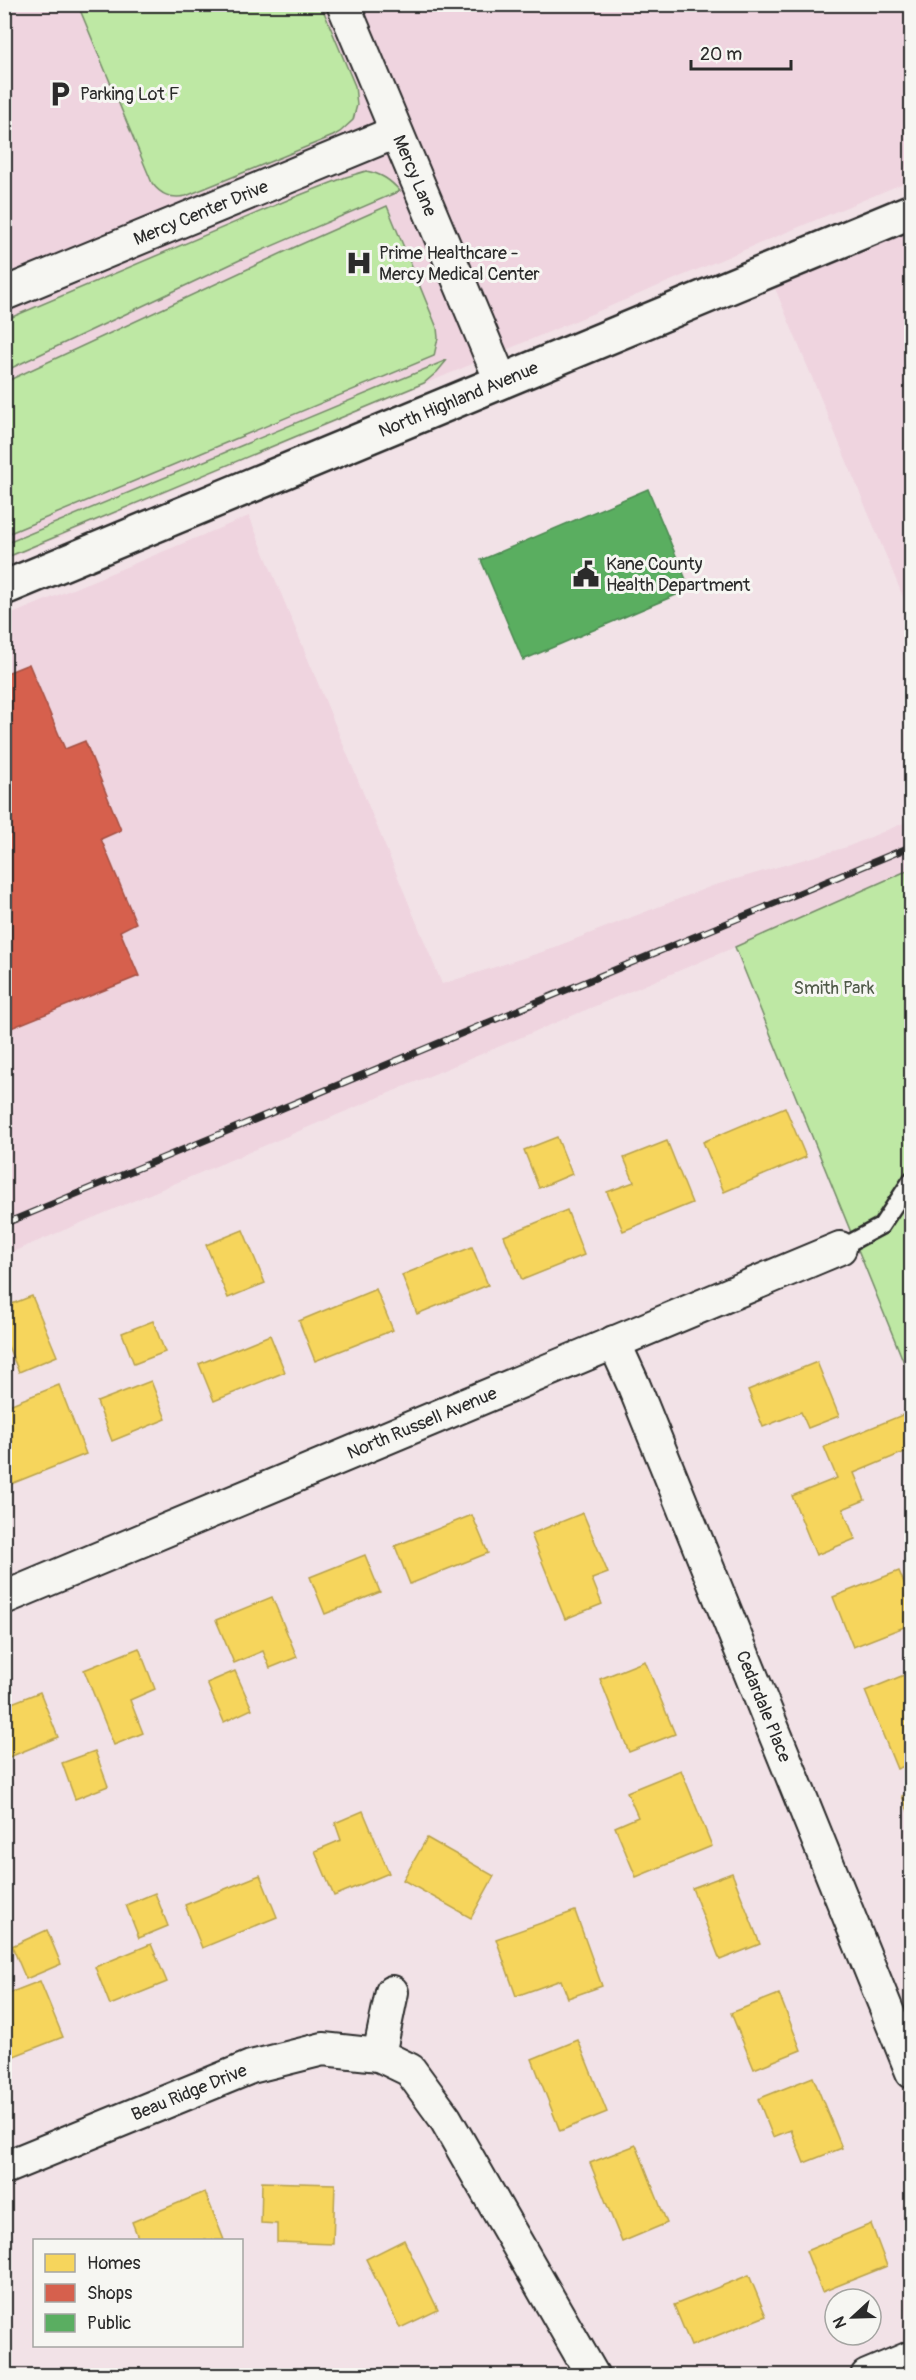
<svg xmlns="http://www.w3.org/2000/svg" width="916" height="2380" viewBox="0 0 916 2380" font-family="Pangolin,sans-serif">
<rect width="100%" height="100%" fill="#f2e2e7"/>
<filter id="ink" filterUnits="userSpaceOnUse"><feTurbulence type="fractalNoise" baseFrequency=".0167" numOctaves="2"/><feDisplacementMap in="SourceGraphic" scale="12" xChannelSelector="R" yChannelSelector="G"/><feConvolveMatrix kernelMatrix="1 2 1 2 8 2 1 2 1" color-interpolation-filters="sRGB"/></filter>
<g filter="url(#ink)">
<g fill="#efd4df">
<path d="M5 5H911V180L5 560Z"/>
<path d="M911 224V616L772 281Z"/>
<path d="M249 516 442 984 542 952 712 886 847 847 911 820V869L735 947 5 1255V617Z"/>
</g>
<g fill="#bee8a4" stroke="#748a68" stroke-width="1.5">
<path d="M78 5H321L355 86 357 105 353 120 340 132 333 136 186 196C171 199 161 195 152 183Z"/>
<path d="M366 171C382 174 390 180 400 191L244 258 5 371V320L290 199 346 177Z"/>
<path d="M387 206 437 328 438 338 434 356 5 535V382L295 247Z"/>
<path d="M447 360 437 372 424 383 5 558V544Z"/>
<path d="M911 869V1380L735 947Z"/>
</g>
<g fill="#f6d55c" stroke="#b9a24d" stroke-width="1.5">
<path d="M785 1107 806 1157 724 1192 703 1142Z"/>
<path d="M557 1137 572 1174 539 1188 524 1150Z"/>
<path d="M667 1141 692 1203 623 1231 607 1192 634 1182 624 1158Z"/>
<path d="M567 1210 584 1255 522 1280 504 1236Z"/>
<path d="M243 1230 265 1283 228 1298 206 1245Z"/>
<path d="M472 1247 488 1285 417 1314 402 1275Z"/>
<path d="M376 1289 393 1330 315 1361 299 1321Z"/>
<path d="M32 1296 57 1356 19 1372 4 1337V1307Z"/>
<path d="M153 1321 165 1352 134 1364 122 1333Z"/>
<path d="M270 1335 285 1372 214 1401 199 1364Z"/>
<path d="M817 1362 839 1416 808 1428 801 1412 763 1427 748 1390Z"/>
<path d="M151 1381 166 1419 112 1441 97 1402Z"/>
<path d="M59 1385 86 1454 11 1484 4 1468V1434L9 1432 4 1420V1407Z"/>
<path d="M912 1411V1449L854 1473 865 1500 843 1509 855 1539 816 1555 792 1496 837 1478 824 1447Z"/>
<path d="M583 1513 608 1573 592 1579 602 1604 565 1619 531 1534Z"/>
<path d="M472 1515 488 1553 410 1584 395 1546Z"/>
<path d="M365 1555 380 1592 325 1614 310 1577Z"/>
<path d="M899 1571 912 1601V1624L853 1647 833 1597Z"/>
<path d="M272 1597 297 1657 270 1668 263 1651 234 1663 216 1620Z"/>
<path d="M139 1648 155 1689 130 1700 143 1733 114 1745 84 1670Z"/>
<path d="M645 1661 675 1734 629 1752 600 1679Z"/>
<path d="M235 1671 252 1709 224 1722 207 1683Z"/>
<path d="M909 1673 912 1678V1763L897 1769 865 1691Z"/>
<path d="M40 1692 58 1737 7 1758 4 1753V1706Z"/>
<path d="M95 1751 108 1786 75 1799 62 1763Z"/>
<path d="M681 1770 712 1846 636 1877 615 1827 638 1817 627 1792Z"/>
<path d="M912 1793V1821L902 1796Z"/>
<path d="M363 1811 389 1873 334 1896 315 1851 341 1840 335 1823Z"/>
<path d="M427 1838 494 1876 471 1918 403 1880Z"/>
<path d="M732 1873 760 1944 720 1960 692 1888Z"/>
<path d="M260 1875 277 1917 202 1948 185 1905Z"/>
<path d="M155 1893 168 1926 139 1938 126 1905Z"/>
<path d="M575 1911 602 1986 568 1998 561 1980 516 1996 496 1939Z"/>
<path d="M47 1930 61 1964 26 1979 12 1946Z"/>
<path d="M151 1944 167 1982 110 2005 95 1967Z"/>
<path d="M40 1981 63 2037 4 2060V1995Z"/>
<path d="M779 1994 801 2050 754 2069 731 2013Z"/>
<path d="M578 2040 607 2112 560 2131 532 2059Z"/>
<path d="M813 2077 842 2148 804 2163 791 2130 773 2137 758 2099Z"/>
<path d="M636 2145 667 2223 622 2242 590 2163Z"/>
<path d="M262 2182 335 2184 333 2244 277 2242V2224L261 2223Z"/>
<path d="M205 2192 224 2240H139L132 2222Z"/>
<path d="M871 2224 887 2266 822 2292 806 2251Z"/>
<path d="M404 2240 438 2310 400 2328 366 2259Z"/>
<path d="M749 2275 766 2316 691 2346 674 2305Z"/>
</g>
<path fill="#d6604d" stroke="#a35043" stroke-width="1.5" d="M29 664 65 749 85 741 121 830 101 839 136 923 120 931 139 976 4 1031V674Z"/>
<path fill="#5aae61" stroke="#4c8751" stroke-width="1.5" d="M648 489 690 589 523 660 481 560Z"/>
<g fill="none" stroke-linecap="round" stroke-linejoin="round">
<g stroke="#2b2b2b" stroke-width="20">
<path id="service" d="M840 1248 881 1226 912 1179"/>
</g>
<g stroke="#2b2b2b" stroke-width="36">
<g id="minor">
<path id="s1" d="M343 4 501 381"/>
<path id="s2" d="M4 294 396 132"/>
<path id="s3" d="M614 1342 634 1386 912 2072"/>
<path id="s4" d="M4 1598 840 1248"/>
<path d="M392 1992 379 2055 410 2070 445 2118 593 2376"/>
<path id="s5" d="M4 2168 251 2067 323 2049 379 2055"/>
<path d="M867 2376 912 2357"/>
</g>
</g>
<g stroke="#2b2b2b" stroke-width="38">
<g id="tertiary">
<path id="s6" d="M4 588 912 211"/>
</g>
</g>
<use href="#service" stroke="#f6f6f2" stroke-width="15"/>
<use href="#minor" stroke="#f6f6f2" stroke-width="32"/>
<use href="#tertiary" stroke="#f6f6f2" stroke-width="33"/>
<g stroke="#2b2b2b" stroke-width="7">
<path id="rail" d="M4 1224 912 846"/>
</g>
<use href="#rail" stroke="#f6f6f2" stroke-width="4.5" stroke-dasharray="14" stroke-linecap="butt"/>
</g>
</g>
<defs>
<g id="parking-bare" transform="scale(2.07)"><path d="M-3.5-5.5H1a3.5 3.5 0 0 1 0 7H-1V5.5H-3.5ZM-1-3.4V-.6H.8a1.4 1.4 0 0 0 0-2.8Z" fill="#2b2b2b" stroke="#f6f6f2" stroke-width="2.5" paint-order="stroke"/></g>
<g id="hospital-bare" transform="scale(2.07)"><path d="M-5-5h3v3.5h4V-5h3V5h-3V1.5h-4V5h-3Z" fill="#2b2b2b" stroke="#f6f6f2" stroke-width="2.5" paint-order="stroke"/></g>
<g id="civic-bare" transform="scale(2.07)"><path d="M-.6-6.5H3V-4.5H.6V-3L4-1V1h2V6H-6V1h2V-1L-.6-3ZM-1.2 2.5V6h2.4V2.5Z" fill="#2b2b2b" stroke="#f6f6f2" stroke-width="2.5" paint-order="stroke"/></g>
</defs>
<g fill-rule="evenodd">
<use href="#parking-bare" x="60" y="94"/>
<use href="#hospital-bare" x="359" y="263"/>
<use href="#civic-bare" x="586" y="574"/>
</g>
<g text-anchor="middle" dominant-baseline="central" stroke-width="6" stroke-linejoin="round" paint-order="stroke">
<g font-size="18" fill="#2b2b2b" stroke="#f6f6f2" text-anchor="start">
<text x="80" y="94">Parking Lot F</text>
<text x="379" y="253">Prime Healthcare -<tspan x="379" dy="21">Mercy Medical Center</tspan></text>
<text x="606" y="564">Kane County<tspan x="606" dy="21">Health Department</tspan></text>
</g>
<g font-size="18" fill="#2b2b2b" stroke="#f6f6f2">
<text stroke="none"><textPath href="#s1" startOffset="186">Mercy Lane</textPath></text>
<text stroke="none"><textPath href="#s2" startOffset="213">Mercy Center Drive</textPath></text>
<text stroke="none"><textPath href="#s6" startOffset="492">North Highland Avenue</textPath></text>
<text stroke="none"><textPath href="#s4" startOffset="453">North Russell Avenue</textPath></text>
<text stroke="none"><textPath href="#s3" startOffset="394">Cedardale Place</textPath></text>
<text stroke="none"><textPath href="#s5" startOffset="200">Beau Ridge Drive</textPath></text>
</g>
<g font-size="18" fill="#505a49" stroke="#f6f6f2">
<text x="834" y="988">Smith Park</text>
</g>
</g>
<rect width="916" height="2380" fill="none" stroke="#f6f6f2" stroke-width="24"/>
<rect x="12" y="12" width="892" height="2356" fill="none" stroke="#2b2b2b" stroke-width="2" filter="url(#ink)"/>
<rect x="33" y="2239" width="210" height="108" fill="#f6f6f2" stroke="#a5a5a2" stroke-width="1.5"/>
<rect x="45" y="2254" width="30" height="18" fill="#f6d55c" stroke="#a5a5a2" stroke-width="1.5"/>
<text x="87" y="2269" font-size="18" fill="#2b2b2b">Homes</text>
<rect x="45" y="2284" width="30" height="18" fill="#d6604d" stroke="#a5a5a2" stroke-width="1.5"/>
<text x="87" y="2299" font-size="18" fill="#2b2b2b">Shops</text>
<rect x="45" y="2314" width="30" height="18" fill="#5aae61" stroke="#a5a5a2" stroke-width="1.5"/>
<text x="87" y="2329" font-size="18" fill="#2b2b2b">Public</text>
<g transform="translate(853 2317) rotate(248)"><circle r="28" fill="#f6f6f2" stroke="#a5a5a2" stroke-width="1.5"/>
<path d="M0-4.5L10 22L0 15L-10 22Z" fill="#2b2b2b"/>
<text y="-9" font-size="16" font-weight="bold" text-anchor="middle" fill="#2b2b2b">N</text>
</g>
<path d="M691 60v9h100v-9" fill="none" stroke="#2b2b2b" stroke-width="3"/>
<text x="700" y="60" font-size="18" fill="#2b2b2b" stroke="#f6f6f2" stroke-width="4.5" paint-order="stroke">20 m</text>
</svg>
